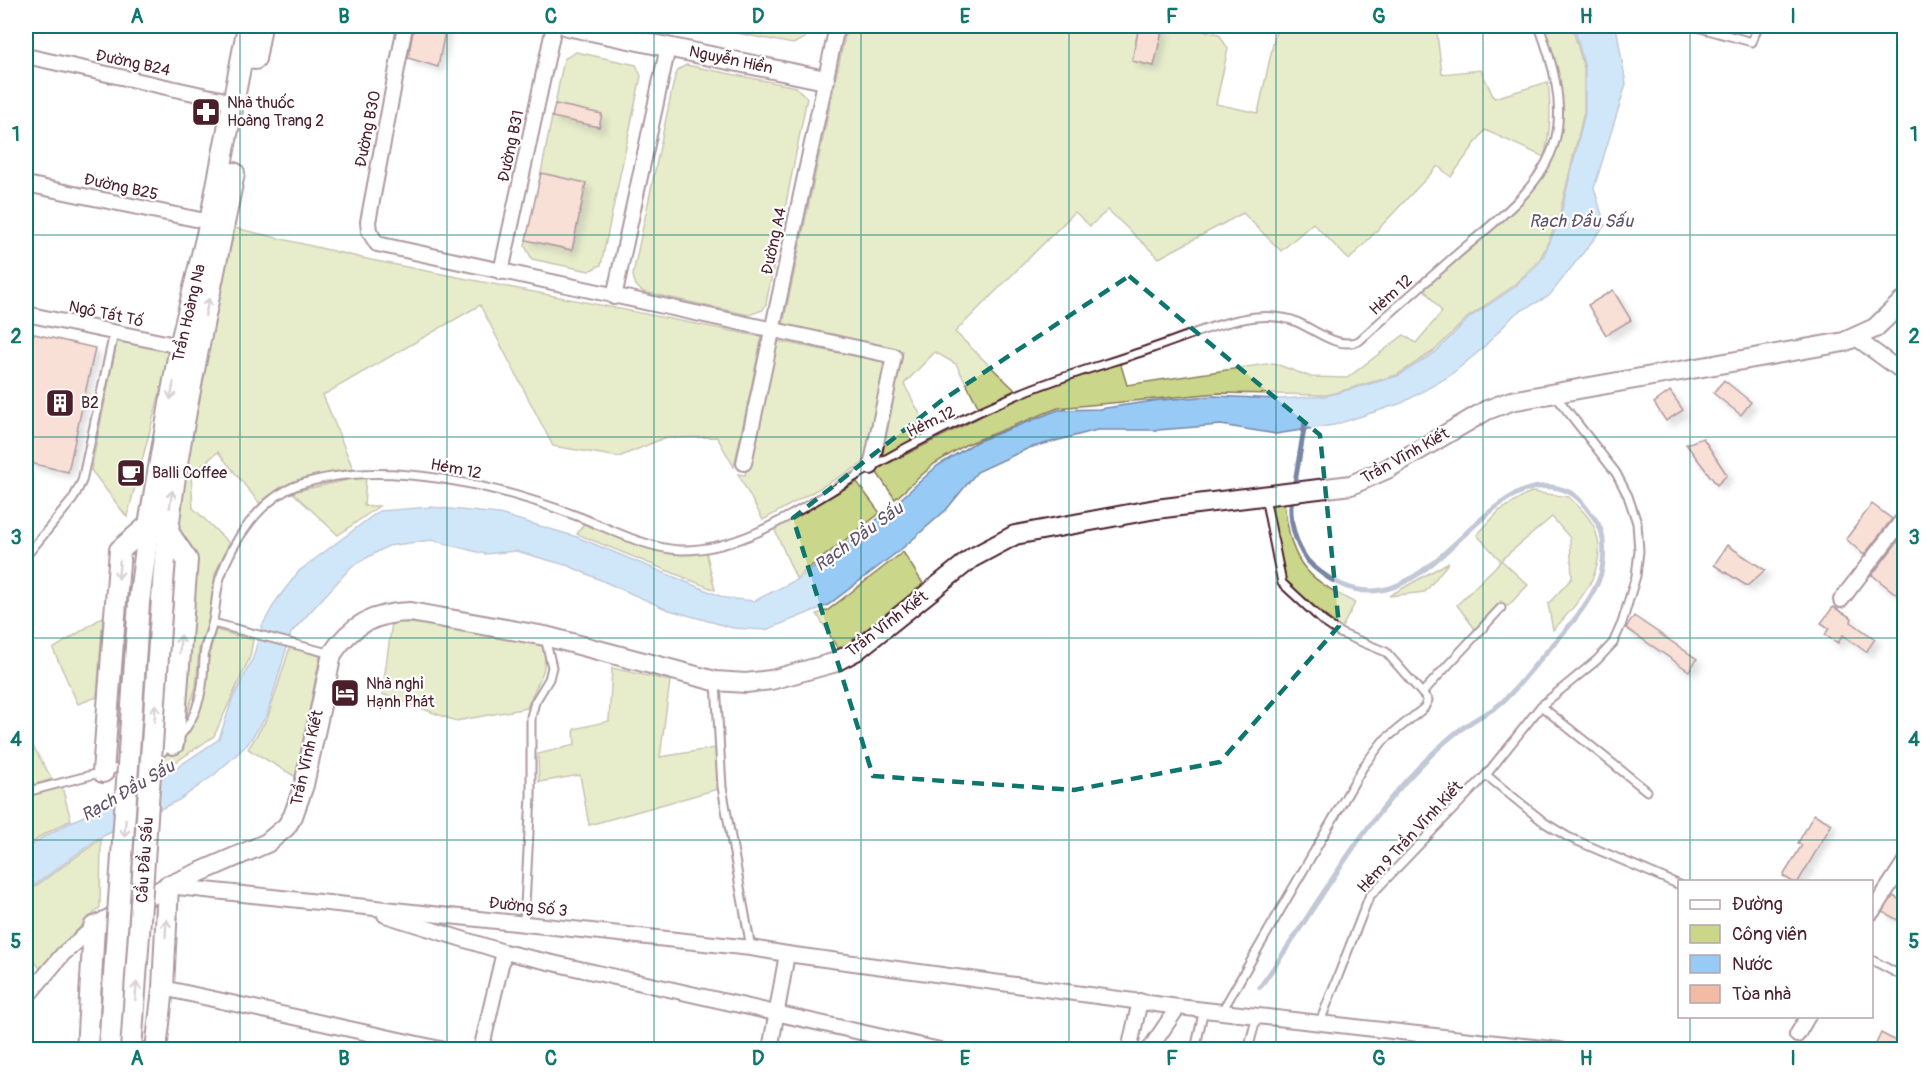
<svg xmlns="http://www.w3.org/2000/svg" width="1930" height="1075" viewBox="0 0 1930 1075" font-family="Pangolin,sans-serif">
<defs>
<filter id="shadow"><feDropShadow dx="5.5" dy="5.5" stdDeviation="3" flood-color="#0004"/></filter>
</defs>
<rect width="100%" height="100%" fill="#fff"/>
<filter id="ink" filterUnits="userSpaceOnUse"><feTurbulence type="fractalNoise" baseFrequency=".0167" numOctaves="2"/><feDisplacementMap in="SourceGraphic" scale="12" xChannelSelector="R" yChannelSelector="G"/><feConvolveMatrix kernelMatrix="1 2 1 2 8 2 1 2 1" color-interpolation-filters="sRGB"/></filter>
<g filter="url(#ink)">
<g fill="#cad68a" stroke="#8a7a5a" stroke-width="1.5">
<path d="M701 26H808L805 38 793 44Z"/>
<path d="M847 26H1139L1132 61 1154 66 1163 26H1180L1219 34 1228 49 1216 104 1258 113 1277 26H1436L1442 74 1481 70 1494 98 1548 82C1551 109 1551 131 1544 157L1485 130 1451 177 1438 166 1349 260 1313 223 1281 251 1243 213 1159 258 1108 210 1090 226 1075 212 955 332 1015 390 979 408 956 364 935 352 904 384 930 433 882 457 903 351 783 324Z"/>
<path d="M1544 26H1572L1584 68V112L1558 221 1540 259 1515 285 1467 318 1434 351 1397 375 1327 395 1218 393 1058 408 965 445 934 464 895 499 875 470 1017 398 1120 362 1127 385 1273 363 1311 377 1347 378 1404 335 1416 343 1442 312 1424 289C1519 205 1597 168 1544 26Z"/>
<path d="M576 52 636 65 641 76 601 265 589 271 532 259 525 246 526 240 572 250 586 183 541 173 552 117 602 114 555 104 564 59Z"/>
<path d="M686 65 796 87 807 98 766 304 763 310 749 315 644 292C636 288 634 283 633 274L675 76 679 69Z"/>
<path d="M235 228 371 260 762 337 734 467 717 437 664 438 619 457 553 446 480 305 323 395 353 469C318 476 286 478 260 504L218 452 191 474 193 508 229 543 215 574 209 619 199 649 196 687 184 722 164 741 166 646 189 414Z"/>
<path d="M117 341 171 351 127 517 91 470Z"/>
<path d="M777 341 886 362 864 463 763 520 738 474 745 475Z"/>
<path d="M366 476 364 506H379L338 535 292 492Z"/>
<path d="M857 482 880 513 796 578 774 528Z"/>
<path d="M1531 492 1569 497C1577 505 1588 515 1593 525 1613 566 1579 603 1553 630L1548 604 1572 578 1570 538 1552 517 1501 560 1528 585 1508 606 1501 601 1475 629 1457 605 1501 561 1477 535 1499 511Z"/>
<path d="M1269 501H1284C1291 561 1301 575 1355 603L1341 629 1285 581Z"/>
<path d="M585 522C627 538 659 557 706 551L715 590 577 534Z"/>
<path d="M903 552 924 585 839 651 817 614 828 610Z"/>
<path d="M1449 562 1425 592 1389 596Z"/>
<path d="M103 617 97 697 78 704 53 649Z"/>
<path d="M392 622C443 623 492 639 543 642 550 674 536 681 527 708L456 721 382 694Z"/>
<path d="M216 630 253 640 250 657 214 736 132 792 133 768C143 765 155 762 164 756 209 727 200 675 216 630Z"/>
<path d="M290 647 320 656 296 777 248 749 268 717Z"/>
<path d="M612 668 670 681 660 757 715 748 718 789 589 825 580 775 539 782 538 754 575 745 574 729 609 721Z"/>
<path d="M33 746 52 779 26 787V751Z"/>
<path d="M62 787 71 820 41 836 26 848V797Z"/>
<path d="M101 839 100 907 40 968 26 954V893Z"/>
</g>
<path fill="#97caf4" stroke="#7886a4" stroke-width="1.5" d="M1574 26H1616L1626 84 1594 188 1605 225 1549 296 1515 314 1482 349 1448 377 1402 403 1334 425 1276 434 1221 425 1158 430H1097L1029 448 977 472 946 510 904 547 828 605 766 630 733 628 666 609 569 566 516 551 485 554 431 540 388 546 352 566 291 633 267 715 247 745 214 775 179 800 99 838 26 891V850L42 838 73 821 148 787 219 739 232 700 253 658 262 626 276 601 299 571 379 511 431 507 499 514 577 537 725 598 754 601 798 579 883 515 937 466 976 442 1058 410 1099 409 1160 400 1214 396 1281 399 1326 396 1398 376 1436 352 1469 318 1515 287 1541 261 1559 222 1585 113V68Z"/>
<g fill="none" stroke-linecap="round" stroke-linejoin="round">
<g stroke="#7886a4" stroke-width="5">
<path d="M1294 488 1305 423"/>
<path d="M1260 987C1314 913 1355 832 1420 766 1435 751 1452 734 1470 723 1478 717 1488 713 1496 707 1512 695 1524 678 1537 663 1559 637 1584 613 1598 582 1605 566 1607 533 1595 519 1588 511 1580 497 1571 493 1481 447 1424 661 1314 567 1296 552 1288 519 1292 497"/>
</g>
</g>
<g fill="#f1bba4" stroke="#4a1f2b" stroke-width="1.5" filter="url(#shadow)">
<path d="M414 26H446L438 67 408 58Z"/>
<path d="M1139 26H1163L1154 66 1132 61Z"/>
<path d="M555 104 602 114 599 127 552 117Z"/>
<path d="M541 173 586 183 572 250 526 240Z"/>
<path d="M1613 290 1631 320 1606 335 1588 305Z"/>
<path d="M26 332 95 348 68 472 26 462Z"/>
<path d="M1724 380 1751 402 1741 415 1713 393Z"/>
<path d="M1670 391 1683 410 1666 421 1654 403Z"/>
<path d="M1703 438 1727 475 1717 485 1686 444Z"/>
<path d="M1872 504 1892 519 1864 555 1846 539Z"/>
<path d="M1905 532V601L1872 575Z"/>
<path d="M1727 545 1765 570 1747 586 1714 565Z"/>
<path d="M1833 607 1852 618 1851 622 1875 639 1866 652 1843 635 1838 643 1825 635 1829 628 1821 623Z"/>
<path d="M1634 616 1697 659 1689 671 1626 628Z"/>
<path d="M1814 814 1832 824 1798 882H1793L1783 876 1802 845 1798 843Z"/>
<path d="M1893 896 1905 902V924L1883 912Z"/>
<path d="M1881 1033 1905 1046V1050H1873Z"/>
</g>
<g fill="none" stroke-linecap="round" stroke-linejoin="round">
<g stroke="#4a1f2b" stroke-width="11">
<g id="service">
<path d="M1693 26 1752 42 1758 26"/>
<path d="M26 556 73 499 82 481 114 333"/>
<path d="M213 623 332 654"/>
<path d="M716 683 722 787 751 948"/>
<path d="M1422 693 1501 608"/>
<path d="M1541 706 1647 791"/>
<path d="M1486 775 1545 823 1568 837 1680 885"/>
<path d="M26 792 149 760C179 745 197 719 202 686 204 674 203 661 205 649 207 640 211 631 213 621 216 607 216 591 220 578 232 541 261 498 298 485 382 457 496 485 577 516 609 528 647 549 681 550 749 551 811 501 868 469 915 442 969 415 1019 394 1061 376 1107 364 1150 349 1184 338 1220 321 1256 317 1267 316 1281 317 1292 320 1314 328 1336 350 1359 341 1391 312 1423 284 1455 256 1491 224 1541 191 1555 141 1565 103 1552 61 1539 26"/>
<path d="M524 923 531 796V717L535 702 549 679 552 667 545 638"/>
<path d="M1872 960 1904 977"/>
<path d="M1222 1011 1363 767 1383 741 1424 708 1428 700 1386 652 1340 633 1324 622 1282 583 1265 497"/>
<path d="M1320 1022 1369 897 1486 775 1541 706 1597 660 1613 643 1622 623 1636 576 1639 551 1637 523 1628 496 1616 473 1555 395"/>
<path d="M1195 1050 1204 1009"/>
<path d="M1248 1050 1257 1015"/>
</g>
</g>
<g stroke="#4a1f2b" stroke-width="18">
<g id="minor">
<path d="M405 26 368 222 369 231 377 244 894 356 871 467"/>
<path d="M26 56 234 102"/>
<path d="M26 184 210 222"/>
<path d="M501 272 554 26"/>
<path d="M614 297 668 47"/>
<path d="M26 314 180 346"/>
<path d="M1856 338 1904 373"/>
<path d="M744 463 837 26"/>
<path d="M1841 600 1904 518"/>
<path d="M168 886 751 948 787 954 770 1050"/>
<path d="M1872 912 1904 863"/>
<path d="M385 915 504 952 940 1050"/>
<path d="M787 954 1178 1007 1560 1050"/>
<path d="M163 988 445 1050"/>
<path d="M26 998 63 954 94 927"/>
<path d="M1797 1035 1808 1016"/>
<path d="M481 1050 504 952"/>
<path d="M1129 1050 1140 1001"/>
<path d="M1149 1050 1178 1007"/>
</g>
</g>
<g stroke="#4a1f2b" stroke-width="22">
<g id="tertiary">
<path d="M567 26 825 80"/>
<path d="M94 927 168 886 267 843 286 827 293 816 304 785 332 654C351 625 374 613 410 612L545 636 715 681 746 683 771 680 833 663 856 651 972 558 1015 535 1156 509 1351 485 1387 469 1487 410 1511 401 1844 342 1875 328 1904 300"/>
</g>
</g>
<g stroke="#4a1f2b" stroke-width="24">
<g id="secondary">
<path d="M255 59 261 26"/>
<path d="M166 529 187 560 173 744"/>
<path d="M162 599C170 455 207 315 234 173"/>
<path d="M139 602 149 525 180 346 210 222 248 26"/>
<path d="M103 772 120 550 149 525"/>
<path d="M87 1050 94 927"/>
<path d="M156 1050 163 988 168 886"/>
</g>
</g>
<use href="#service" stroke="#fff" stroke-width="7"/>
<use href="#minor" stroke="#fff" stroke-width="14"/>
<use href="#tertiary" stroke="#fff" stroke-width="18"/>
<use href="#secondary" stroke="#fff" stroke-width="20"/>
<g stroke="#4a1f2b" stroke-width="24" stroke-linecap="butt">
<g id="secondary-bridge">
<path d="M109 1050 139 602"/>
<path d="M131 1050 162 599"/>
</g>
</g>
<use href="#secondary-bridge" stroke="#fff" stroke-width="20"/>
</g>
<defs><path id="oneway-shaft" d="M-6 0H5M1.5-3L5.5 0L1.5 3" fill="none" stroke-width="1.6" stroke-linecap="round" stroke-linejoin="round" transform="scale(1.5)"/></defs>
<g stroke="#ae9aa0">
<use href="#oneway-shaft" transform="translate(207 307) rotate(-78)"/>
<use href="#oneway-shaft" transform="translate(172 391) rotate(100)"/>
<use href="#oneway-shaft" transform="translate(171 499) rotate(-81)"/>
<use href="#oneway-shaft" transform="translate(119 570) rotate(94)"/>
<use href="#oneway-shaft" transform="translate(180 644) rotate(-86)"/>
<use href="#oneway-shaft" transform="translate(155 713) rotate(-86)"/>
<use href="#oneway-shaft" transform="translate(125 828) rotate(94)"/>
<use href="#oneway-shaft" transform="translate(166 928) rotate(-87)"/>
<use href="#oneway-shaft" transform="translate(136 991) rotate(-86)"/>
</g>
</g>
<path d="M0 0H1930V1075H0ZM1129 276 1320 435 1339 626 1220 762 1074 790 873 776 793 518 941 401Z" fill="#fff" fill-opacity=".55" fill-rule="evenodd"/>
<path fill="none" stroke="#0f766e" stroke-width="4.5" stroke-dasharray="12 8" stroke-linejoin="round" d="M1129 276 1320 435 1339 626 1220 762 1074 790 873 776 793 518 941 401Z"/>
<path fill="none" stroke="#0f766e" stroke-width="1.5" stroke-opacity="0.55" d="M240 26V1050M447 26V1050M654 26V1050M861 26V1050M1069 26V1050M1276 26V1050M1483 26V1050M1690 26V882M26 235H1904M26 437H1904M26 638H1904M26 840H1904M1690 1016V1050"/>
<defs>
<g id="pharmacy-square" transform="scale(1.5)"><rect x="-9" y="-9" width="18" height="18" rx="4" fill="#4a1f2b" stroke="#fff"/><path d="M-2-6h4v4h4v4h-4v4h-4v-4h-4v-4h4Z" fill="#fff"/></g>
<g id="building-square" transform="scale(1.5)"><rect x="-9" y="-9" width="18" height="18" rx="4" fill="#4a1f2b" stroke="#fff"/><path d="M-4-6H4V6H1V3H-1V6H-4ZM-2.5-4.3h1.7v1.8h-1.7ZM.8-4.3h1.7v1.8H.8ZM-2.5-1h1.7V.8h-1.7ZM.8-1h1.7V.8H.8Z" fill="#fff"/></g>
<g id="cafe-square" transform="scale(1.5)"><rect x="-9" y="-9" width="18" height="18" rx="4" fill="#4a1f2b" stroke="#fff"/><path d="M-5.5-4.5H6V0H3Q3 3.5 0 3.5H-2.5Q-5.5 3.5-5.5 0ZM3-3.2v2h1.7v-2ZM-6 4.5H4V6H-6Z" fill="#fff"/></g>
<g id="hotel-square" transform="scale(1.5)"><rect x="-9" y="-9" width="18" height="18" rx="4" fill="#4a1f2b" stroke="#fff"/><path d="M-6-4.5h1.5V1H6V5H4.5V3h-9V5H-6ZM-4 0a1.8 1.8 0 1 1 3.6 0ZM.5 0V-2.5h3Q6-2.5 6 0Z" fill="#fff"/></g>
</defs>
<g fill-rule="evenodd">
<use href="#pharmacy-square" x="206" y="112"/>
<use href="#building-square" x="60" y="403"/>
<use href="#cafe-square" x="131" y="473"/>
<use href="#hotel-square" x="345" y="693"/>
</g>
<g text-anchor="middle" dominant-baseline="central" stroke-width="4.5" stroke-linejoin="round" paint-order="stroke">
<g font-size="16" fill="#4a1f2b" stroke="#fff">
<text transform="translate(731 60) rotate(12)">Nguyễn Hiền</text>
<text transform="translate(133 63) rotate(12)">Đường B24</text>
<text transform="translate(368 129) rotate(-79)">Đường B30</text>
<text transform="translate(511 146) rotate(-78)">Đường B31</text>
<text transform="translate(121 187) rotate(12)">Đường B25</text>
<text transform="translate(774 241) rotate(-78)">Đường A4</text>
<text transform="translate(1391 295) rotate(-42)">Hẻm 12</text>
<text transform="translate(189 313) rotate(-77)">Trần Hoàng Na</text>
<text transform="translate(106 314) rotate(12)">Ngô Tất Tố</text>
<text transform="translate(931 422) rotate(-26)">Hẻm 12</text>
<text transform="translate(1405 456) rotate(-29)">Trần Vĩnh Kiết</text>
<text transform="translate(456 469) rotate(11)">Hẻm 12</text>
<text transform="translate(887 624) rotate(-37)">Trần Vĩnh Kiết</text>
<text transform="translate(307 758) rotate(-77)">Trần Vĩnh Kiết</text>
<text transform="translate(1410 837) rotate(-47)">Hẻm 9 Trần Vĩnh Kiết</text>
<text transform="translate(145 860) rotate(-86)">Cầu Đầu Sấu</text>
<text transform="translate(528 907) rotate(6)">Đường Số 3</text>
</g>
<g font-size="16" fill="#4a1f2b" stroke="#fff" text-anchor="start">
<text x="227" y="103">Nhà thuốc<tspan x="227" dy="18">Hoàng Trang 2</tspan></text>
<text x="81" y="403">B2</text>
<text x="152" y="473">Balli Coffee</text>
<text x="366" y="684">Nhà nghỉ<tspan x="366" dy="18">Hạnh Phát</tspan></text>
</g>
<g font-size="18" font-style="italic" fill="#615267" stroke="#fff">
<text x="1581" y="221">Rạch Đầu Sấu</text>
<text transform="translate(859 537) rotate(-36)">Rạch Đầu Sấu</text>
<text transform="translate(128 791) rotate(-30)">Rạch Đầu Sấu</text>
</g>
</g>
<rect width="1930" height="1075" fill="none" stroke="#fff" stroke-width="66"/>
<rect x="1678" y="880" width="195" height="138" fill="#ffffff" stroke="#b7a5aa" stroke-width="1.5"/>
<rect x="1690" y="900" width="30" height="9" fill="#ffffff" stroke="#b7a5aa" stroke-width="1.5"/>
<text x="1732" y="910" font-size="18" fill="#4a1f2b">Đường</text>
<rect x="1690" y="925" width="30" height="18" fill="#cad68a" stroke="#b7a5aa" stroke-width="1.5"/>
<text x="1732" y="940" font-size="18" fill="#4a1f2b">Công viên</text>
<rect x="1690" y="955" width="30" height="18" fill="#97caf4" stroke="#b7a5aa" stroke-width="1.5"/>
<text x="1732" y="970" font-size="18" fill="#4a1f2b">Nước</text>
<rect x="1690" y="985" width="30" height="18" fill="#f1bba4" stroke="#b7a5aa" stroke-width="1.5"/>
<text x="1732" y="1000" font-size="18" fill="#4a1f2b">Tòa nhà</text>
<rect x="33" y="33" width="1864" height="1009" fill="none" stroke="#0f766e" stroke-width="2"/>
<g font-size="20" text-anchor="middle" font-weight="bold" fill="#0f766e">
<text x="137" y="23">A</text>
<text x="344" y="23">B</text>
<text x="551" y="23">C</text>
<text x="758" y="23">D</text>
<text x="965" y="23">E</text>
<text x="1172" y="23">F</text>
<text x="1379" y="23">G</text>
<text x="1586" y="23">H</text>
<text x="1793" y="23">I</text>
<text x="16" y="141">1</text>
<text x="1914" y="141">1</text>
<text x="16" y="343">2</text>
<text x="1914" y="343">2</text>
<text x="16" y="544">3</text>
<text x="1914" y="544">3</text>
<text x="16" y="746">4</text>
<text x="1914" y="746">4</text>
<text x="16" y="948">5</text>
<text x="1914" y="948">5</text>
<text x="137" y="1065">A</text>
<text x="344" y="1065">B</text>
<text x="551" y="1065">C</text>
<text x="758" y="1065">D</text>
<text x="965" y="1065">E</text>
<text x="1172" y="1065">F</text>
<text x="1379" y="1065">G</text>
<text x="1586" y="1065">H</text>
<text x="1793" y="1065">I</text>
</g>
</svg>
